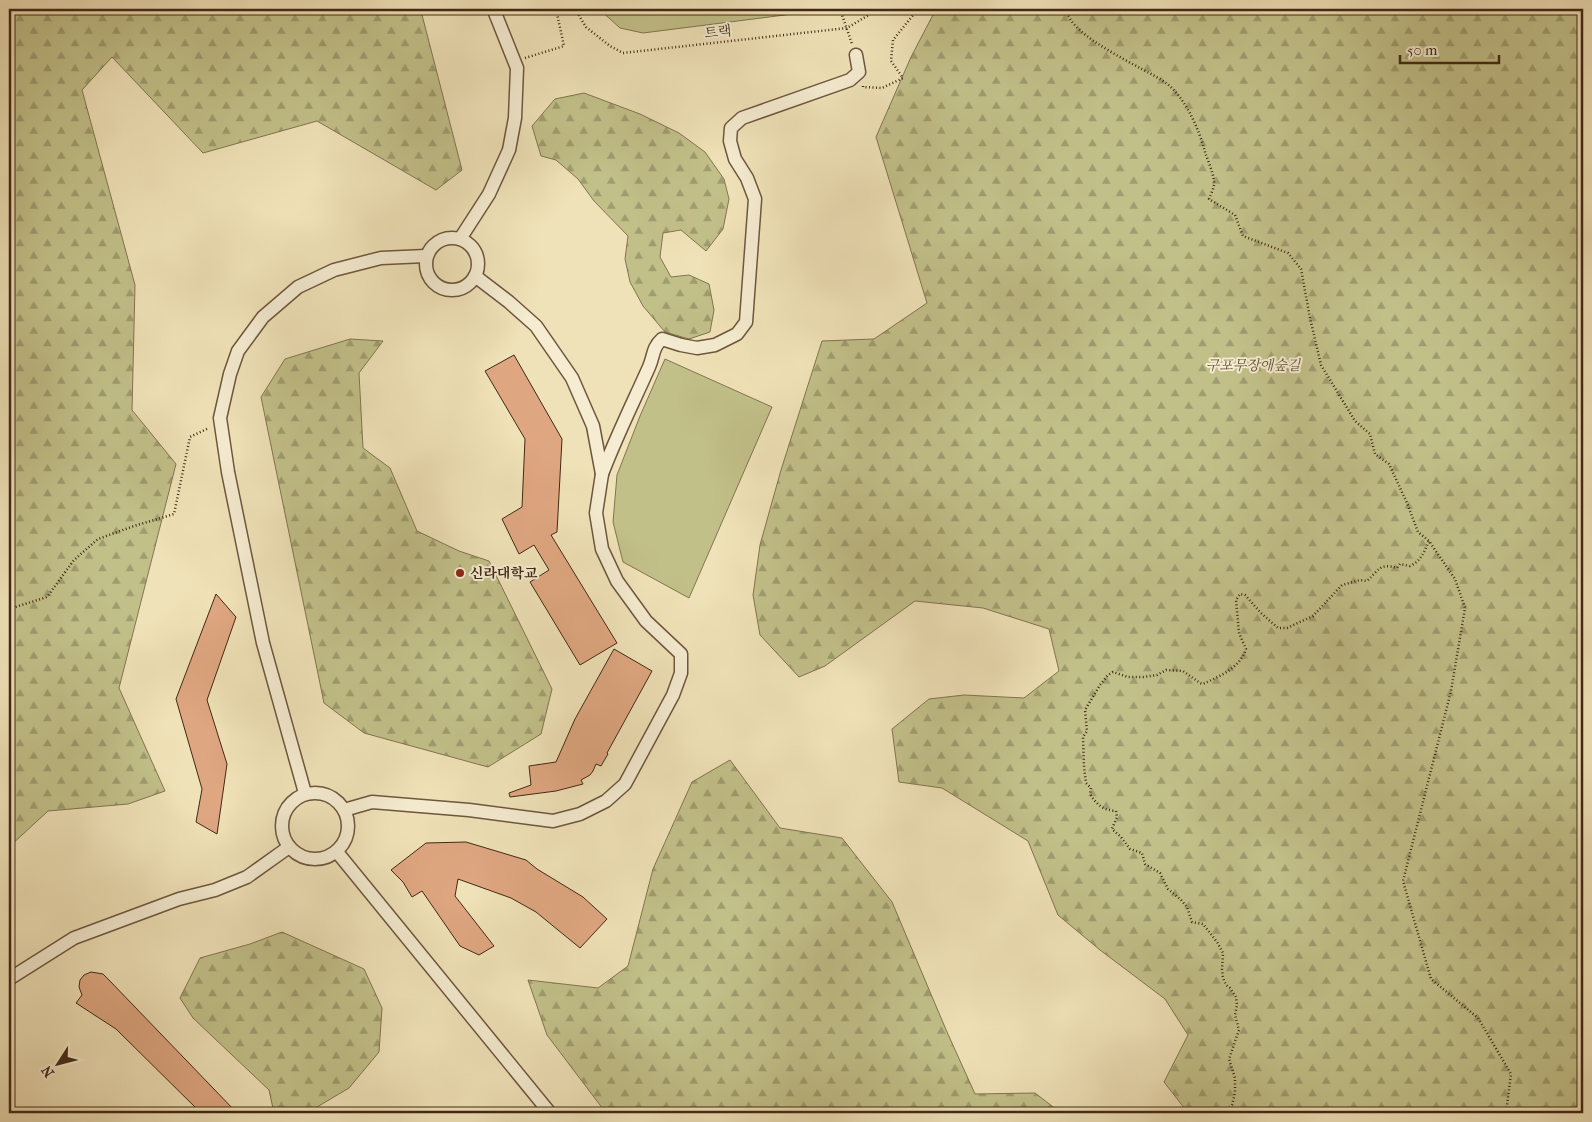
<svg xmlns="http://www.w3.org/2000/svg" width="1592" height="1122" viewBox="0 0 1592 1122" font-family="'IM FELL French Canon','Noto Serif KR',serif">
<defs>
<pattern id="forest-firs" width="22" height="20" patternUnits="userSpaceOnUse" patternTransform="scale(1.25)"><rect width="22" height="20" fill="#c2c089"/><path d="M5 1l3.5 6h-7zM16 11l3.5 6h-7z" fill="#9f9c6f"/></pattern>
</defs>
<rect width="100%" height="100%" fill="#f0e2b8"/>
<filter id="stains"><feTurbulence type="fractalNoise" baseFrequency=".004" numOctaves="4"/><feColorMatrix values="0 0 0 0 .2 0 0 0 0 .09 0 0 0 0 .02 0 0 0 .5 -.17"/></filter>
<radialGradient id="worn" r=".72"><stop offset=".6" stop-color="#630" stop-opacity="0"/><stop offset="1" stop-color="#630" stop-opacity=".3"/></radialGradient>
<g fill="url(#forest-firs)" stroke="#82744f">
<path d="M9 9H424L421 11 462 170 436 190 317 121 203 153 112 57 82 90 135 285 132 410 176 464 119 688 165 791 128 804 48 811 9 847Z"/>
<path d="M936 9H1583V1113H1188L1164 1082 1188 1035 1165 999 1100 950 1058 915 1028 841 942 788 899 782 892 729 929 699 964 695 1024 698 1059 671 1049 629 983 608 915 601 825 666 799 677 760 635 753 595 760 545 781 470 822 341 874 339 927 303 876 137 911 57Z"/>
<path d="M584 93 640 114 679 133 705 152 724 179 729 199 723 229 706 251 681 230 663 233 660 257 671 277 689 275 709 284 714 310 710 332 689 339 665 332 643 306 630 282 625 259 628 236 594 201 578 179 556 160 541 156 532 126 555 99Z"/>
<path d="M350 339 383 341 359 373 363 448 390 468 417 531 459 551 489 561 552 689 541 734 488 767 364 733 324 703 261 397 285 359Z"/>
<path d="M730 760 780 828 842 838 892 902 947 1032 975 1094 1035 1093 1061 1113H606L547 1035 528 980 598 988 628 966 653 869 692 782Z"/>
<path d="M282 932 364 969 382 1008 379 1052 349 1088 307 1113H274L269 1090 193 1018 180 998 200 958 250 944Z"/>
</g>
<g fill="#c2c089" stroke="#82744f">
<path d="M599 9H832L643 33 620 28Z"/>
<path d="M665 359 772 407 689 598 623 562 613 522 617 475 640 416Z"/>
</g>
<g fill="#dfa781" stroke="#422815">
<path d="M514 355 562 439 557 532 551 535 617 643 580 665 530 582 549 570 534 545 519 554 502 519 522 507 525 439 485 371Z"/>
<path d="M216 594 236 617 207 700 227 764 217 834 196 822 202 789 176 699Z"/>
<path d="M614 649 652 671 607 753 608 754 601 766 596 764 593 771 590 775 581 780 583 784 556 791 510 797 509 793 531 785 529 766 556 762 575 719Z"/>
<path d="M466 842 526 860 537 869 583 897 607 919 580 948 536 912 511 898 458 879 455 896 494 946 479 955 460 946 422 891 412 897 403 882 391 870 426 843Z"/>
<path d="M91 972 103 974 109 980 237 1113H201L116 1029 76 1003 82 995 79 987 80 980 84 975Z"/>
</g>
<g fill="none" stroke-linecap="round" stroke-linejoin="round">
<g stroke="#6e563e" stroke-width="15">
<g id="minor">
<circle cx="452" cy="264" r="26"/>
<path d="M460 239 489 194 509 150 515 118 517 68 495 13"/>
<path d="M602 474C616 437 633 403 649 367 654 356 652 348 662 339L681 345 697 348 715 345 737 334 746 322 755 199 747 178 735 159 730 141 731 128 742 118 850 80 859 72 856 55"/>
<circle cx="315" cy="826" r="33"/>
<path d="M305 793 263 643 228 472 220 418 230 374 238 351 263 317 298 287 334 270 381 258 426 256"/>
<path d="M344 810 372 802 469 810 553 821 580 814 606 801 625 784 673 695 681 673V654L646 621 617 581 602 549 596 513 602 474 593 426 572 378 536 326 509 302 475 276"/>
<path d="M337 852 550 1113"/>
<path d="M9 979 74 938 179 899 215 890 247 877 289 847"/>
</g>
</g>
<g stroke="#422815" stroke-width="2.5" stroke-dasharray="1 2.5" stroke-linecap="butt">
<path d="M575 9 586 27 610 46 623 53 847 28 872 13 873 9"/>
<path d="M840 9 852 44"/>
<path d="M1067 9C1067 36 1145 68 1166 83 1185 97 1199 129 1205 152 1208 161 1213 172 1214 181 1215 186 1211 194 1209 199L1235 215 1243 236 1288 253 1301 269 1310 318 1321 365 1355 421 1370 434 1375 454 1389 464 1407 503 1418 532 1429 541 1455 579 1465 608 1451 691 1403 881 1431 979 1478 1018 1511 1074 1506 1113"/>
<path d="M525 58 564 46 556 9"/>
<path d="M863 86V87L882 88 903 78 891 61 893 40 918 9"/>
<path d="M9 609 47 597 74 560 98 539 134 526 174 514 190 437 209 428"/>
<path d="M1225 1113 1232 1105 1235 1093V1078L1229 1059 1239 1030 1235 1015 1237 1005 1236 997 1230 988 1226 985 1223 978 1222 969 1223 953 1217 942 1203 924 1192 922 1187 907 1181 900 1168 889 1160 873 1145 864 1142 853 1130 849 1121 837 1112 829 1117 817 1116 811C1103 810 1097 805 1090 794L1091 788 1086 783 1084 767 1083 737 1087 731 1085 710 1100 685 1108 675 1113 672 1128 677H1143L1157 675 1166 670 1183 671 1200 683 1203 684C1220 676 1240 668 1246 649L1239 633 1236 600 1240 594 1245 595 1261 613 1278 628H1287L1313 616 1342 585 1360 580 1367 581C1379 570 1379 563 1397 568L1400 564 1410 566C1421 561 1424 552 1429 541"/>
</g>
<use href="#minor" stroke="#f5ecd1" stroke-width="12"/>
</g>
<circle fill="#8f2418" stroke="#f5ecd1" stroke-width="2" cx="460" cy="573" r="5"/>
<g text-anchor="middle" dominant-baseline="central" stroke-width="4" stroke-linejoin="round" paint-order="stroke">
<g font-size="14" fill="#422815" stroke="#f5ecd1">
<text transform="translate(718 32) rotate(-6)">트랙</text>
</g>
<g font-size="14" font-style="italic" fill="#624e32" stroke="#f5ecd1">
<text x="1253" y="365">구포무장애숲길</text>
</g>
<g font-size="14" font-weight="bold" fill="#422815" stroke="#f5ecd1" text-anchor="start">
<text x="470" y="573">신라대학교</text>
</g>
</g>
<rect width="1592" height="1122" fill="none" stroke="#f0e2b8" stroke-width="30"/>
<rect x="10" y="10" width="1572" height="1102" fill="none" stroke="#422815" stroke-width="2.5"/>
<rect x="15" y="15" width="1562" height="1092" fill="none" stroke="#422815"/>
<g transform="translate(58 1064) rotate(234)" stroke="#f5ecd1" stroke-width="4" paint-order="stroke">
<path d="M0-4L9 19L0 12L-9 19Z" fill="#422815"/>
<text y="-8" font-size="14" font-weight="bold" text-anchor="middle" fill="#422815">N</text>
</g>
<path d="M1400 55v8h99v-8" fill="none" stroke="#422815" stroke-width="2.5"/>
<text x="1407" y="55" font-size="15" fill="#422815" stroke="#f5ecd1" stroke-width="4" paint-order="stroke">50 m</text>
<rect width="100%" height="100%" filter="url(#stains)"/>
<rect width="100%" height="100%" fill="url(#worn)"/>
</svg>
